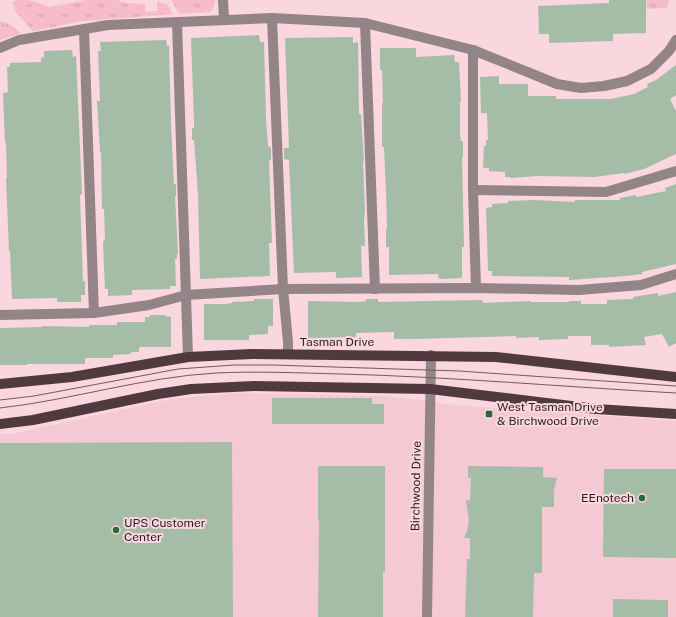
<svg xmlns="http://www.w3.org/2000/svg" width="676" height="617" viewBox="0 0 676 617" font-family="'Public Sans',sans-serif">
<defs>
<pattern id="grass-tufts" width="24" height="20" patternUnits="userSpaceOnUse"><rect width="24" height="20" fill="#f7bccc"/><path d="M3 7l-1-3M5 7V3M7 7l1-3M15 17l-1-3M17 17v-4M19 17l1-3" fill="none" stroke="#d4a1af"/></pattern>
</defs>
<rect width="100%" height="100%" fill="#fad6df"/>
<path fill="#f5c9d4" d="M235 393 386 396 455 405 676 421V617H0V434H12L171 399Z"/>
<g fill="url(#grass-tufts)">
<path d="M17 0H29L50 7 86 0H117L126 3 145 4V12L157 11V1L168 5 173 14 83 21 33 31 15 11 12 2Z"/>
<path d="M171 0H215L213 9 210 12 180 14Z"/>
<path d="M646 0H669L667 9 663 8 647 9Z"/>
<path d="M0 21C8 23 15 27 21 33L0 40Z"/>
</g>
<g fill="#a5bda6">
<path d="M609 0H646V33L613 34V41L549 43V34H539L538 6 609 3Z"/>
<path d="M259 35 260 42H264L266 119 268 146 271 148V160L269 161 272 243H269L270 276 200 279 198 195 194 140H192V128H194V122L191 38Z"/>
<path d="M353 37V43L358 42 359 114H361L364 161H363L365 212 364 219 365 246H361L362 277 336 278V272H334L294 273 289 160 284 159V148H289L285 38Z"/>
<path d="M166 40 167 46H169L171 123 174 184H176V196H175L178 253 177 254V259H175L176 286H170V289L132 290V295L108 296V289H105L104 267 103 241 105 240 104 209H102L101 152H100L97 101H100L98 51H101L100 42Z"/>
<path d="M380 48H416V57L454 55 455 62H459L461 102H460V135L461 141H463V157H462L464 247H462V278L439 279 438 274 389 275V247H386V229H387L386 192 384 147H382V103H383L382 70H380Z"/>
<path d="M72 50 73 57 76 56 82 194 80 195 81 225 83 281H85V295H81V302H57V298L12 299 10 251H9L6 178H7L6 143H5L3 93 8 92 7 67H10V63L41 62V58L44 57V51Z"/>
<path d="M676 65V95L670 99 676 111V154L644 169 625 174 624 173 595 177 538 176 510 178V177H505V172L489 171V168H483L484 146H486V140H488L487 113H481L480 77 499 76V84H528V96H556V99H611L634 94 648 87 647 84 656 80Z"/>
<path d="M676 184V264L642 272V274L626 276 569 280V277L492 276V271H488L486 208 492 207V204L508 203V201L533 200 575 202V200H620V198L636 195V197L666 191 665 188Z"/>
<path d="M676 292V343L669 347 662 334 644 337 646 345 609 347V345H591V336H568V339L539 340V337L516 338V336L415 339H394V332L356 333V337L308 338V301L359 302 366 301V299H378V302L482 300 483 303 530 301V302H569V301H581V304H607V300L633 299V297L658 293V296Z"/>
<path d="M254 299H273V326H268V334L249 335V340H204V304H226L232 303V302L254 301Z"/>
<path d="M150 315H166V316L171 317V347H139V352H131V354L113 355V358H85V364H27V365H0V328L42 327V326L89 327V325H117V322H145V317H150Z"/>
<path d="M272 398H372V404H384V424H272Z"/>
<path d="M232 442 233 617H0V443Z"/>
<path d="M318 466H385V572H383V617H318L319 521H318Z"/>
<path d="M468 466 543 467V477L557 478 554 490V507H542V573H534L533 617H465L467 559H470V538H464L467 531 469 521 466 500 470 501 471 478H468Z"/>
<path d="M604 469H676V558L603 557Z"/>
<path d="M613 599 668 600V617H613Z"/>
</g>
<g fill="none" stroke-linecap="round" stroke-linejoin="round">
<g stroke="#928487" stroke-width="10">
<path d="M223 0 224 20"/>
<path d="M272 18 283 289 288 342V354"/>
<path d="M177 22 188 357"/>
<path d="M365 23 375 289"/>
<path d="M84 30 94 313"/>
<path d="M0 48 19 40 108 25 272 18 365 23 473 50 557 84 581 88 604 86 627 81 651 69 669 51 676 40"/>
<path d="M473 50V190L476 288"/>
<path d="M473 190 606 192 676 171"/>
<path d="M0 315 94 313 149 305 186 295 283 289 476 288 579 290 641 285 676 274"/>
<path d="M427 617 431 355"/>
</g>
<g stroke="#513940" stroke-width="10">
<path d="M0 384 72 377 188 357 252 354 496 357 676 377"/>
<path d="M0 424 33 420 158 394 191 389 254 386 430 389 596 409 676 414"/>
</g>
<g stroke="#6f5b60" stroke-width="1">
<path d="M0 400 34 396 178 369 234 365H272L459 371 676 386"/>
<path d="M0 408C72 400 143 377 216 373 258 371 300 373 342 374 454 377 565 387 676 393"/>
</g>
</g>
<g fill="#2a6931" stroke="#fad6df" stroke-width="1.5">
<rect x="485" y="410" width="8" height="8" rx="2"/>
<circle cx="642" cy="498" r="4"/>
<circle cx="116" cy="530" r="4"/>
</g>
<g text-anchor="middle" dominant-baseline="central" stroke-width="4" stroke-linejoin="round" paint-order="stroke">
<g font-size="12" fill="#2a1d20" stroke="#fad6df">
<text x="337" y="342">Tasman Drive</text>
<text transform="translate(416 486) rotate(-89)">Birchwood Drive</text>
</g>
<g font-size="12" fill="#2a1d20" stroke="#fad6df" text-anchor="start">
<text x="497" y="407">West Tasman Drive<tspan x="497" dy="14">&amp; Birchwood Drive</tspan></text>
<text x="634" y="498" text-anchor="end">EEnotech</text>
<text x="124" y="523">UPS Customer<tspan x="124" dy="14">Center</tspan></text>
</g>
</g>
</svg>
